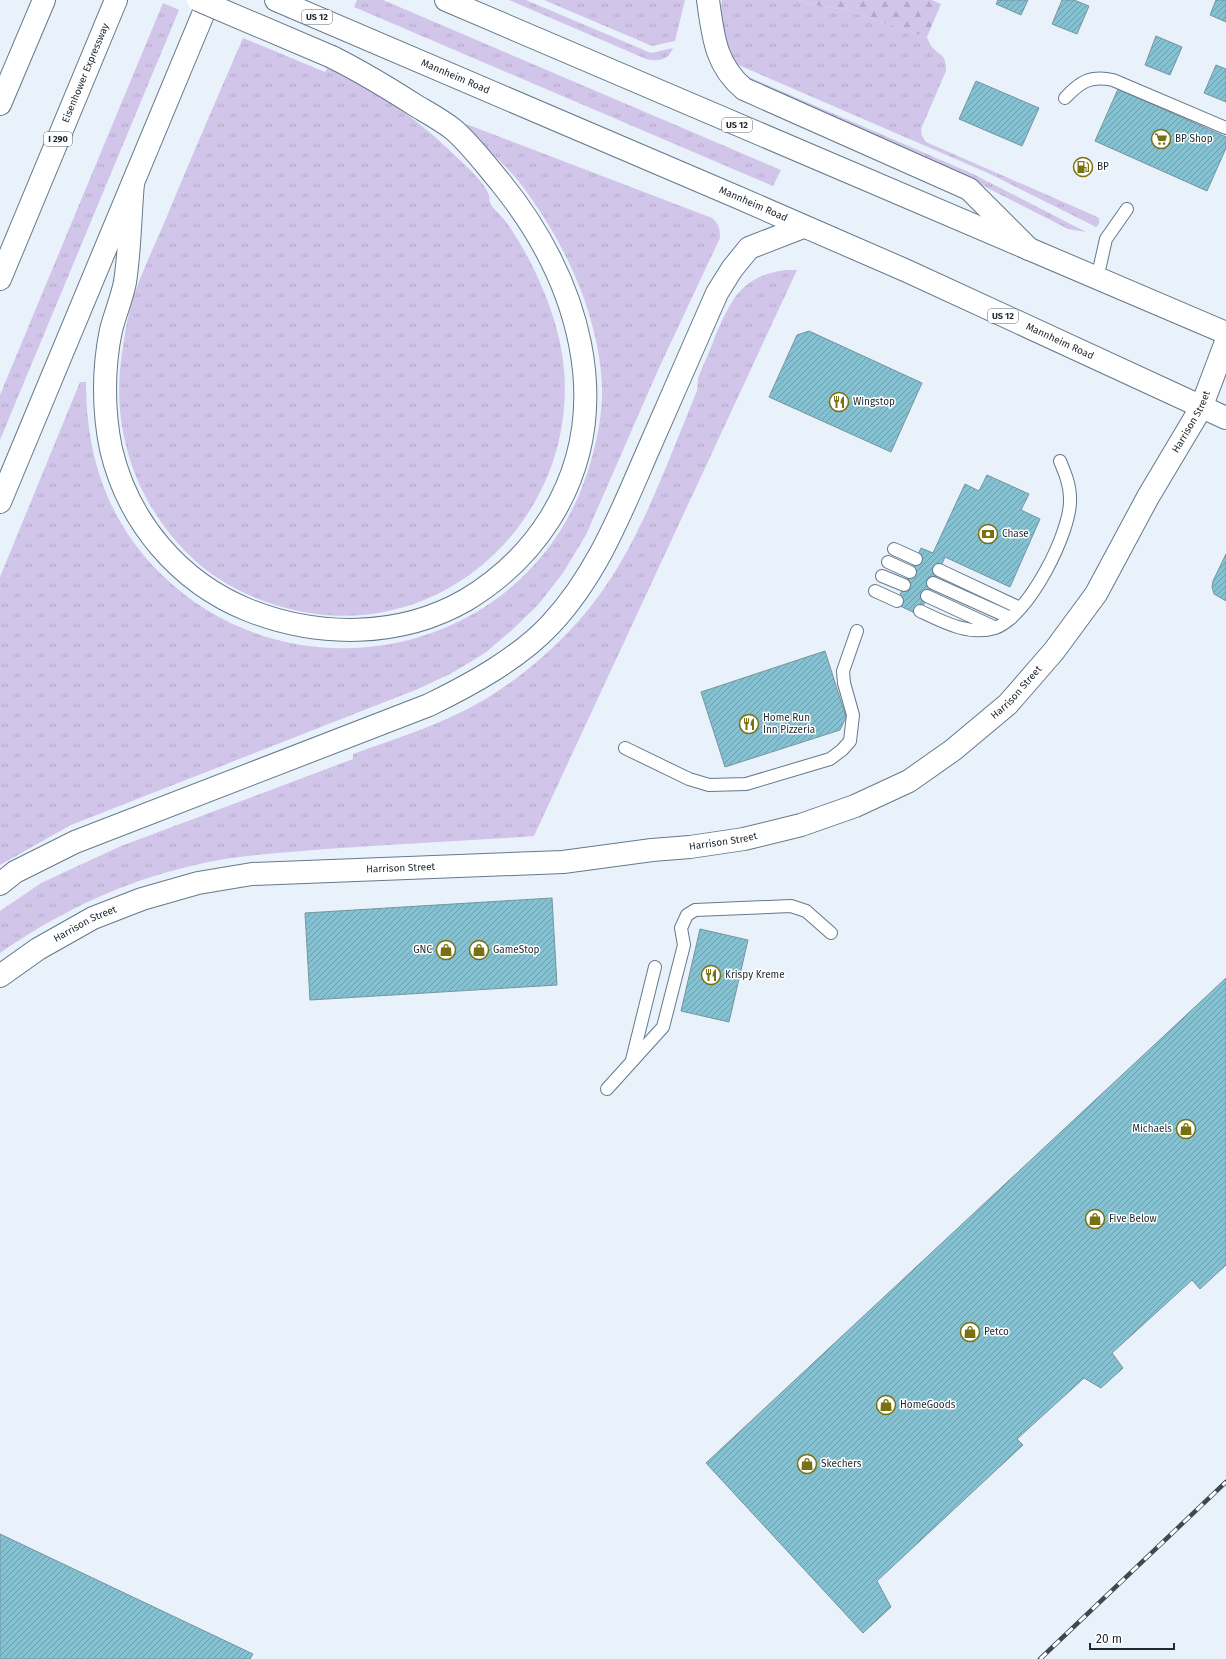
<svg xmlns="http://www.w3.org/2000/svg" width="1226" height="1659" viewBox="0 0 1226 1659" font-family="'Fira Sans',sans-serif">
<defs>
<pattern id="grass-tufts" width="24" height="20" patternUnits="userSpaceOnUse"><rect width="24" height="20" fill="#d1c5e9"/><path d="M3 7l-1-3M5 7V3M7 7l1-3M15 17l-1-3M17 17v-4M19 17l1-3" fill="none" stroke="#b3a9c8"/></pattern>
<pattern id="forest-firs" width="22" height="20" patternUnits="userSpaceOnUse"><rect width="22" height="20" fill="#d1c5e9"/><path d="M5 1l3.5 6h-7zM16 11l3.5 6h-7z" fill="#b3a9c8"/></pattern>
<pattern id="building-hatch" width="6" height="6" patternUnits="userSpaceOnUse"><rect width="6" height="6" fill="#85c1d0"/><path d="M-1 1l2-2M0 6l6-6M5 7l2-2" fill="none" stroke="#6c9da9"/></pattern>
</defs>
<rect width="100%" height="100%" fill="#e9f2fb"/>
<g fill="url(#grass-tufts)">
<path d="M357 0H383L781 170 773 186 354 7Z"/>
<path d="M509 0H526L651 53 673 48C668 60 659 62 646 59Z"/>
<path d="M544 0H685L675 41 652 46Z"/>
<path d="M722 0H799L804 3 846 10 927 37C933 57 947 49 946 71L921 129 922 136 926 142 1093 215 1099 218V224L1096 227 988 173 736 64C725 46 719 21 722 0Z"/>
<path d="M163 3 179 10 0 440V395Z"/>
<path d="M243 38 325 72 328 67C379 91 423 123 463 163 471 171 482 181 487 191 493 203 486 195 492 206 496 212 503 217 507 223 535 263 560 321 564 369 577 522 437 649 286 608 249 598 215 581 188 554 137 503 112 433 121 361 124 340 127 316 134 295 145 264 160 234 172 204 195 149 219 93 243 38Z"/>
<path d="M742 74 971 173 1086 232 1068 229 974 181 757 88Z"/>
<path d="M466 124 712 218C719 224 720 229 720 238L658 370 586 535 563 573 538 605 512 630 485 653 452 673 418 689 71 825 0 865V577L80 382H86C86 457 108 523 163 576 291 699 508 660 579 495 593 462 603 421 602 385 598 312 564 241 520 183 504 163 483 145 464 127Z"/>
<path d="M786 270H797L534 836C465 841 395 844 326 849 281 853 235 855 191 866 122 882 59 912 0 953V911L41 883 121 846 353 759V754C397 738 443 724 484 700 541 665 589 618 622 560 652 508 674 446 697 391L698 378C704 363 711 348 717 332 733 296 743 276 786 270Z"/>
</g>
<path fill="url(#forest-firs)" d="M799 0H932L941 4 927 37 846 10 804 3Z"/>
<g fill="url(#building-hatch)" stroke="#76959e">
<path d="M998 0H1028L1021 15 996 4Z"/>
<path d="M1062 0H1074L1089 6 1077 34 1052 24Z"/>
<path d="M1216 0H1226V22L1210 15Z"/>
<path d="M1156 36 1182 47 1170 75 1145 65Z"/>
<path d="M1216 65 1226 69V102L1204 93Z"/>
<path d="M976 81 1039 108 1022 146 959 119Z"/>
<path d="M1118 89 1226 137V148L1207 191 1095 141Z"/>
<path d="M809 331 922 383 891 452 769 397 797 335Z"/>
<path d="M987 475 1029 494 1021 510 1040 519 1010 587 945 557 919 615 896 604 921 548 933 553 965 484 979 491Z"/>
<path d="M1226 554V601L1214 594 1212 587 1213 581Z"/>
<path d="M825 651 846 717 840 730 725 767 701 692Z"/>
<path d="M552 898 557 985 310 1000 305 913Z"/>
<path d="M700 929 748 940 729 1022 681 1011Z"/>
<path d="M1226 978V1265L1200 1289 1192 1280 1112 1353 1123 1368 1101 1388 1084 1378 1017 1439 1023 1445 877 1581 891 1607 863 1633 706 1463Z"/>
<path d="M0 1534 253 1654 250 1659H0Z"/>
</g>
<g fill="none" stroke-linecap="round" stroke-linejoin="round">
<g stroke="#64798b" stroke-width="14">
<g id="service">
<path d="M1065 98C1080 82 1090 75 1113 80L1226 128"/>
<path d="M1097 279 1106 239 1127 209"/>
<path d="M894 549 916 559"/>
<path d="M888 562 910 572"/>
<path d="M939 570 1020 608"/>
<path d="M882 576 904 585"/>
<path d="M933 583 1011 618"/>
<path d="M875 591 897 601"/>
<path d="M927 596 994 627"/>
<path d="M920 611C943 622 969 636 995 628 1028 617 1072 531 1070 498 1070 485 1065 473 1060 461"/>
<path d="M625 748 689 779 709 785 746 784 830 759 842 750 850 741 853 715 844 683 843 671 857 631"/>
<path d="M632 1060 655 967"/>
<path d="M607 1089 663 1027 684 945 681 928 687 915 695 910 791 906 806 911 831 933"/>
</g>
</g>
<g stroke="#64798b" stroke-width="24">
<g id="secondary">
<path id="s1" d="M0 976 38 949 93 918 142 899 198 883 252 874 563 862 652 850 690 847 744 839 801 825 855 806 909 781 953 750 1008 704 1054 651 1096 594 1148 497 1201 408 1226 342"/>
</g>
</g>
<g stroke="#64798b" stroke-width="24">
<g id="primary">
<path id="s2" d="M276 0 737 197 907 271 1226 418"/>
<path d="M446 0 1226 333"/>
</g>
</g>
<g stroke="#64798b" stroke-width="24">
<g id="motorway">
<path d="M708 0C713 35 715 65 744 89L969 189 1029 249"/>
<path d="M0 104 44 0"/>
<path d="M133 183C130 216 130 250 125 282 122 298 115 314 111 330 103 368 103 411 111 449 128 522 179 582 248 610 318 638 400 638 466 600 501 579 530 551 551 517 619 406 577 277 501 183 486 165 471 145 454 130 443 121 430 114 418 107 390 89 362 72 332 57"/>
<path id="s3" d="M0 279 116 0"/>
<path d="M0 502 209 0"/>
<path d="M0 884 15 872 75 842 429 705C470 685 518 659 550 625 596 576 620 515 646 455 670 401 693 347 717 293L732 269 749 248 803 227"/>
</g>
</g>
<use href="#service" stroke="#fff" stroke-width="12"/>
<use href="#secondary" stroke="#fff" stroke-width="22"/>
<use href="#primary" stroke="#fff" stroke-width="22"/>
<use href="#motorway" stroke="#fff" stroke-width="22"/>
<g stroke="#3f484f" stroke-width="4.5">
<path id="rail" d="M1040 1659 1226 1482"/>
</g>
<use href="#rail" stroke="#fff" stroke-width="3" stroke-dasharray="9" stroke-linecap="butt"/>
<g stroke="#64798b" stroke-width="24" stroke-linecap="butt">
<path id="motorway-bridge" d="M198 0 332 57"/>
</g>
<use href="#motorway-bridge" stroke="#fff" stroke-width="22"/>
</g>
<defs>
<g id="supermarket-ring" transform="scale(1)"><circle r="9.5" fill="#fff" stroke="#797010" stroke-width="1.5"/><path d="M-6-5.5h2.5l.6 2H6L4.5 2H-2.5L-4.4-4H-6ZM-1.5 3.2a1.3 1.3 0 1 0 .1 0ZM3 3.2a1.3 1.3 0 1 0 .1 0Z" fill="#797010"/></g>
<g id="fuel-ring" transform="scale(1)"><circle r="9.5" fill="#fff" stroke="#797010" stroke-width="1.5"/><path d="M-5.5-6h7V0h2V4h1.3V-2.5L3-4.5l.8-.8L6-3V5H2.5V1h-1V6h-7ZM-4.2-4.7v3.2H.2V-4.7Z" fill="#797010"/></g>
<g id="restaurant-ring" transform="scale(1)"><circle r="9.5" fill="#fff" stroke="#797010" stroke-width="1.5"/><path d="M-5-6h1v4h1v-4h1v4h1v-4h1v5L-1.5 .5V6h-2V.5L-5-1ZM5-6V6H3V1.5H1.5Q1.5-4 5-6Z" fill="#797010"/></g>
<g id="bank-ring" transform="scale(1)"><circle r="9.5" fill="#fff" stroke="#797010" stroke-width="1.5"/><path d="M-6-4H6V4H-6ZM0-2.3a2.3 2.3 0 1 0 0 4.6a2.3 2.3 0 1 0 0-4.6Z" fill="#797010"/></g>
<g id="shop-ring" transform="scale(1)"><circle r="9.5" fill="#fff" stroke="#797010" stroke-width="1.5"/><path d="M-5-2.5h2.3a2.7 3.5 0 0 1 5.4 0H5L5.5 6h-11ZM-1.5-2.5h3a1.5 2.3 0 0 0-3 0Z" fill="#797010"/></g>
</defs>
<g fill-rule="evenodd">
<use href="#supermarket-ring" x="1161" y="139"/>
<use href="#fuel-ring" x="1083" y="167"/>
<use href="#restaurant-ring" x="839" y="402"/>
<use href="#bank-ring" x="988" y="534"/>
<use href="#restaurant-ring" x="749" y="724"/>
<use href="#shop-ring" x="446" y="950"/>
<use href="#shop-ring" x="479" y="950"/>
<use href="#restaurant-ring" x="711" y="975"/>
<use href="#shop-ring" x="1186" y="1129"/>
<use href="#shop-ring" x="1095" y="1219"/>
<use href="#shop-ring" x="970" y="1332"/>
<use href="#shop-ring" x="886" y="1405"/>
<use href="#shop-ring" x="807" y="1464"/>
</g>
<g text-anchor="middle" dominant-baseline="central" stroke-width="3" stroke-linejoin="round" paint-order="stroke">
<g fill="#fff" stroke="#646a6f" stroke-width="1">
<rect x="302" y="10" width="30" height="14" rx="3"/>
<rect x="722" y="118" width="30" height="14" rx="3"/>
<rect x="44" y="132" width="28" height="14" rx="3"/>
<rect x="988" y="309" width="30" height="14" rx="3"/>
</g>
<g font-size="9" font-weight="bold" fill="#212a31">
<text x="317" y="17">US 12</text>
<text x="737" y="125">US 12</text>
<text x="58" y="139">I 290</text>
<text x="1003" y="316">US 12</text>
</g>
<g font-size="10" fill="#212a31" stroke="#fff">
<text stroke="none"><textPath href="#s3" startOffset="223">Eisenhower Expressway</textPath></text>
<text stroke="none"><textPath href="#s2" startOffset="195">Mannheim Road</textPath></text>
<text stroke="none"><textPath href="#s2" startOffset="519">Mannheim Road</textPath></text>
<text stroke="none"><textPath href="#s2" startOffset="855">Mannheim Road</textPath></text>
<text stroke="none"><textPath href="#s1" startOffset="1408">Harrison Street</textPath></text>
<text stroke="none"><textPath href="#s1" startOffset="1084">Harrison Street</textPath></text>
<text stroke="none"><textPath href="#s1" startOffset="748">Harrison Street</textPath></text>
<text stroke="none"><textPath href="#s1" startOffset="424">Harrison Street</textPath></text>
<text stroke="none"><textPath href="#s1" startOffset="100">Harrison Street</textPath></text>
</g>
<g font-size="10" fill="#212a31" stroke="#fff" text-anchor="start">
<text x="1175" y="139">BP Shop</text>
<text x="1097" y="167">BP</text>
<text x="853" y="402">Wingstop</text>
<text x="1002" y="534">Chase</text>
<text x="763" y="718">Home Run<tspan x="763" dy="12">Inn Pizzeria</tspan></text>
<text x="432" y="950" text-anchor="end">GNC</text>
<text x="493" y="950">GameStop</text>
<text x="725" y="975">Krispy Kreme</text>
<text x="1172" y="1129" text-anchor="end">Michaels</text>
<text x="1109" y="1219">Five Below</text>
<text x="984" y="1332">Petco</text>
<text x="900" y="1405">HomeGoods</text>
<text x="821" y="1464">Skechers</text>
</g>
</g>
<path d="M1090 1643v6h84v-6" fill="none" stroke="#212a31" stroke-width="2"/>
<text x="1096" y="1643" font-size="12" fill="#212a31" stroke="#ffffff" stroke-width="3" paint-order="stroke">20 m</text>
</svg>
